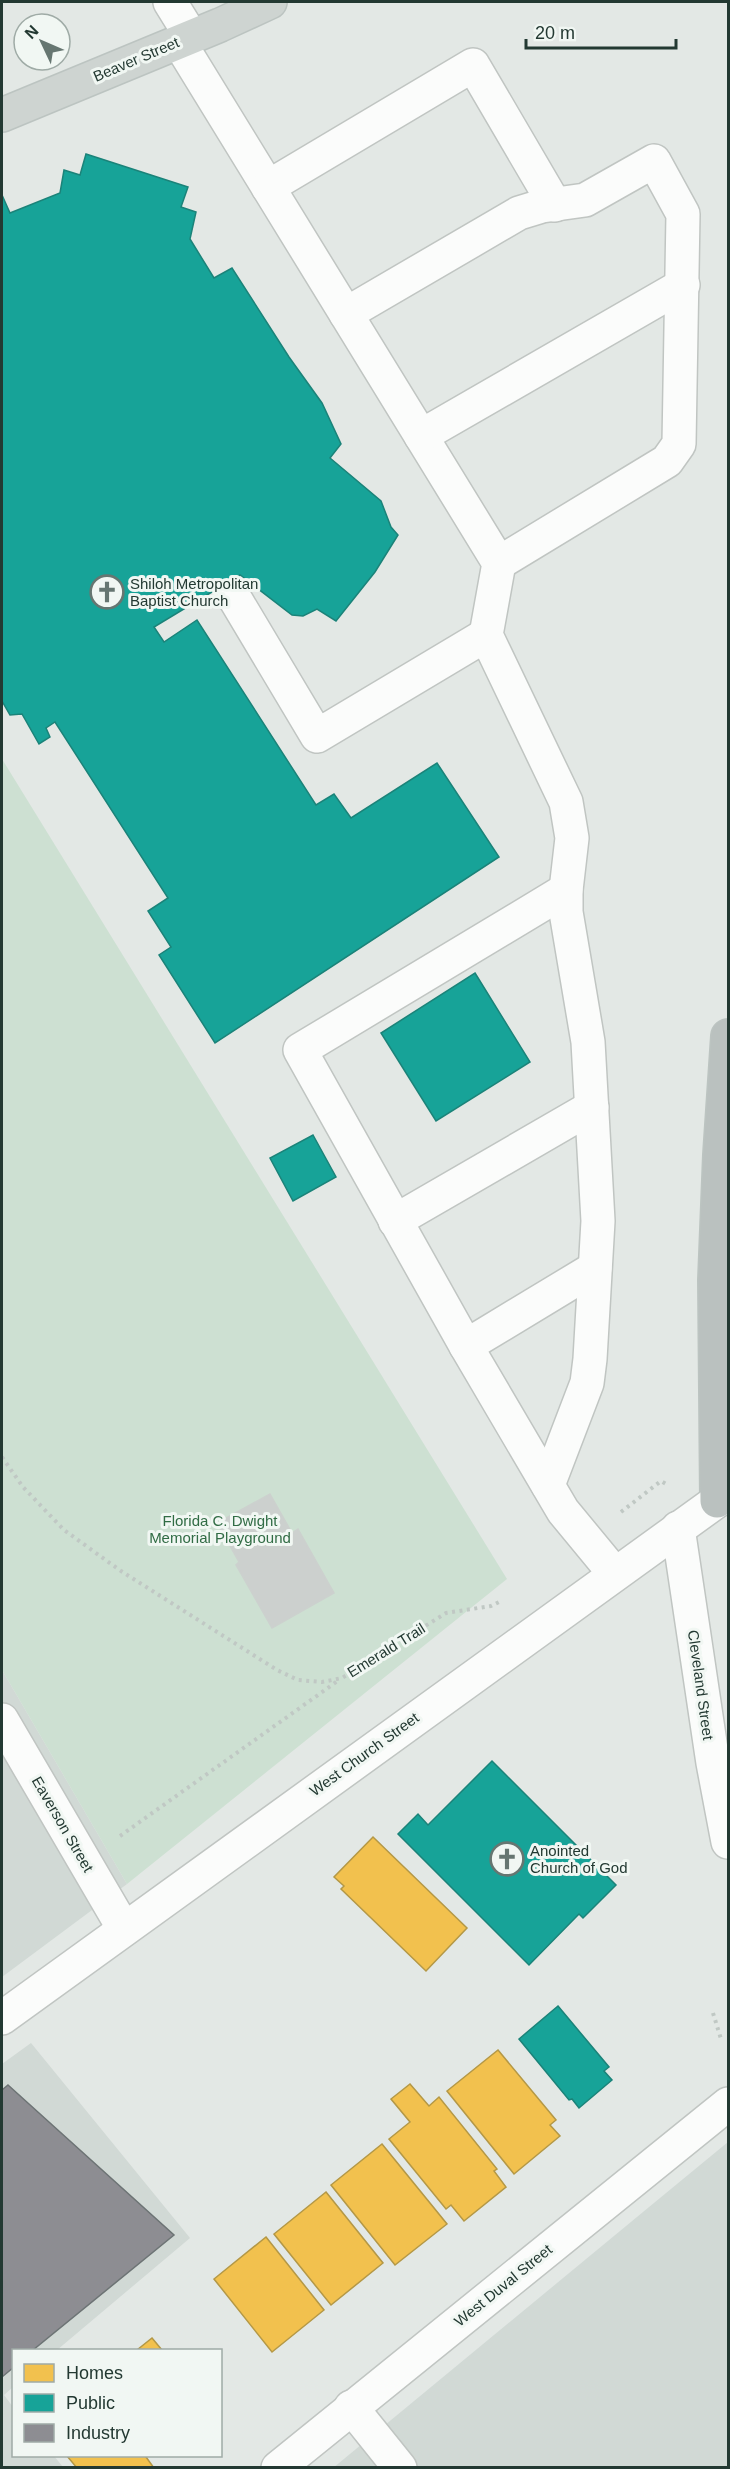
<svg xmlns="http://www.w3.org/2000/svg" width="730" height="2469" viewBox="0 0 730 2469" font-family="Helvetica,sans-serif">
<rect width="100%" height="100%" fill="#e3e8e5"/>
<g fill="#d1d9d5">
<path d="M2 1670 127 1884 2 1977Z"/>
<path d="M31 2043 190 2238 57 2350H14L13 2387 4 2395 13 2407 14 2456H54L63 2467H2V2064Z"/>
<path d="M728 2142V2467L333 2468 643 2212Z"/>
</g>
<path fill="#cde0d2" d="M2 759 507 1579 127 1884 2 1670Z"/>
<g fill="#f2c14e" stroke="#b49846" stroke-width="1.5">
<path d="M373 1837 467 1928 426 1971 341 1889 344 1886 334 1877Z"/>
<path d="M498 2050 556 2120 550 2125 560 2136 514 2174 447 2091Z"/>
<path d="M410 2084 429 2106 439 2097 497 2169 494 2171 506 2187 464 2221 451 2205 446 2209 389 2139 410 2122 391 2099Z"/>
<path d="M382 2144 447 2224 395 2265 331 2185Z"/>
<path d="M326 2192 383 2263 331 2305 274 2234Z"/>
<path d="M266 2237 324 2310 272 2352 214 2279Z"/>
<path d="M152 2338 162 2350H137Z"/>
<path d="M67 2456H148L146 2457 154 2468H77Z"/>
</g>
<g fill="#17a398" stroke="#1b8379" stroke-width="1.5">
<path d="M86 154 188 187 181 207 196 212 190 239 214 278 232 268 289 357 322 403 341 444 330 458 381 501 391 527 398 535 375 572 336 621 317 609 303 616 292 615 240 575 154 627 164 642 197 620 316 805 334 794 351 818 437 763 499 857 215 1043 159 955 171 947 148 911 168 898 55 722 46 728 50 737 39 744 22 714 10 715 2 701V195L10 213 60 193 64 170 80 175Z"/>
<path d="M475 973 530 1062 436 1121 381 1033Z"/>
<path d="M313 1135 336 1177 293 1201 270 1158Z"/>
<path d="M492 1761 616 1885 583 1918 579 1914 529 1965 398 1834 418 1814 428 1825Z"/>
<path d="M558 2006 609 2067 604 2071 612 2080 579 2108 572 2099 569 2100 519 2039Z"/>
</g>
<path fill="#8d8d92" stroke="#6d7475" stroke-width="1.5" d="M8 2085 174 2235 33 2350H14V2367L2 2377V2090Z"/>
<path fill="#ccd0ce" stroke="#ccd1ce" stroke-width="1.5" d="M270 1494 292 1533 298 1529 334 1593 272 1628 236 1565 239 1562 217 1523Z"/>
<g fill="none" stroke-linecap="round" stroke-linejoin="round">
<g stroke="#c0c5c2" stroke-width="36">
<g id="minor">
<path d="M170 2 191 36"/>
<path d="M179 42 499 563 486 635 566 802 572 838 566 890V912L588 1042 598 1221 590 1359 587 1383 548 1485"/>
<path d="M268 187 473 65 555 205"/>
<path d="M346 314 519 213 542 206 585 200 654 161 683 214 679 444 667 461 499 563"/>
<path d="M421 436 683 285"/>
<path d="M234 597 317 736 486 635"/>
<path d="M566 890 300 1050 466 1346 563 1511 615 1574"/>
<path d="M395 1221 592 1107"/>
<path d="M466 1346 595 1268"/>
<path d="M678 1528 713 1763 728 1842"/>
<path d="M2 1720 124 1929"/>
<path d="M2 2018 728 1493"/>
<path d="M351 2407 400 2468"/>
<path d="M278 2468 728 2104"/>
</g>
</g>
<g stroke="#bcc4c1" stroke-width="36">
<path id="major" d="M2 115 220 25 270 2"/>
</g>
<g stroke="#bcc4c1" stroke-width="36">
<path id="highway" d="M717 1501 715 1280 720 1155 728 1036"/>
</g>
<g stroke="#c0c8c4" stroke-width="4" stroke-dasharray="3 4.5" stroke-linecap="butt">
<path d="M2 1457 23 1487 64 1530 121 1571 277 1670 298 1680 322 1682 342 1678 446 1613 491 1606 499 1602"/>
<path d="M621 1512 661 1481 668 1485"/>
<path d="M120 1836 339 1680"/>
<path d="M713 2013 721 2039"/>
</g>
<use href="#minor" stroke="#fbfcfb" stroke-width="33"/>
<use href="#major" stroke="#ced4d1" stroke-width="33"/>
<use href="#highway" stroke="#bac1bf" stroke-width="33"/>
</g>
<defs>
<g id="church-ring" transform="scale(1.725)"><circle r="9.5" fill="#f1f7f3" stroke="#667671" stroke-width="1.5"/><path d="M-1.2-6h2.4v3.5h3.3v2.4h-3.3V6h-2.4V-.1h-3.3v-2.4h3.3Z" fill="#667671"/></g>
</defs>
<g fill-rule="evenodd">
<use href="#church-ring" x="107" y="592"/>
<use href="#church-ring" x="507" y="1859"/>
</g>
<g text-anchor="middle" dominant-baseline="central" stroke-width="6" stroke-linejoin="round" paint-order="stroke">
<g font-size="15" fill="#233932" stroke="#f1f7f3">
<text transform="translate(136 59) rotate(-23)">Beaver Street</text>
<text transform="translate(386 1650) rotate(-32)">Emerald Trail</text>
<text transform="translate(701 1685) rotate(82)">Cleveland Street</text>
<text transform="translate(364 1754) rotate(-36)">West Church Street</text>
<text transform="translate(63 1824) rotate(60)">Eaverson Street</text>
<text transform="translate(503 2285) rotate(-39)">West Duval Street</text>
</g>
<g font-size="15" fill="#233932" stroke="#f1f7f3" text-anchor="start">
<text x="130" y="583">Shiloh Metropolitan<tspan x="130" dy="17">Baptist Church</tspan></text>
<text x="530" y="1850">Anointed<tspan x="530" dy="17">Church of God</tspan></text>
</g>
<g font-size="15" fill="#316c45" stroke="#f1f7f3">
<text x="220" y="1520">Florida C. Dwight<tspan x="220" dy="17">Memorial Playground</tspan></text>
</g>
</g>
<rect width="730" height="2469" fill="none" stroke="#233932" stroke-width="6"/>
<rect x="12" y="2349" width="210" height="108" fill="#f1f7f3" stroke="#9faba6" stroke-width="1.5"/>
<rect x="24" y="2364" width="30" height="18" fill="#f2c14e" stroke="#9faba6" stroke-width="1.5"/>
<text x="66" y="2379" font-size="18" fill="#233932">Homes</text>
<rect x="24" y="2394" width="30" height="18" fill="#17a398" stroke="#9faba6" stroke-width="1.5"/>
<text x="66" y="2409" font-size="18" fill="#233932">Public</text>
<rect x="24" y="2424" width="30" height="18" fill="#8d8d92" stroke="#9faba6" stroke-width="1.5"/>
<text x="66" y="2439" font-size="18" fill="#233932">Industry</text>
<g transform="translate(42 42) rotate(314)"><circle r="28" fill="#f1f7f3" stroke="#9faba6" stroke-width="1.5"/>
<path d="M0-4.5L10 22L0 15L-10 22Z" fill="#667671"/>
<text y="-9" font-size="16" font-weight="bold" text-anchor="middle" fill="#233932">N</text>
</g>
<path d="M526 39v9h150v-9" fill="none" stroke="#233932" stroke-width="3"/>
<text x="535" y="39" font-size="18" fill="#233932" stroke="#f1f7f3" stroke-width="4.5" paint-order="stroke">20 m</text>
</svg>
